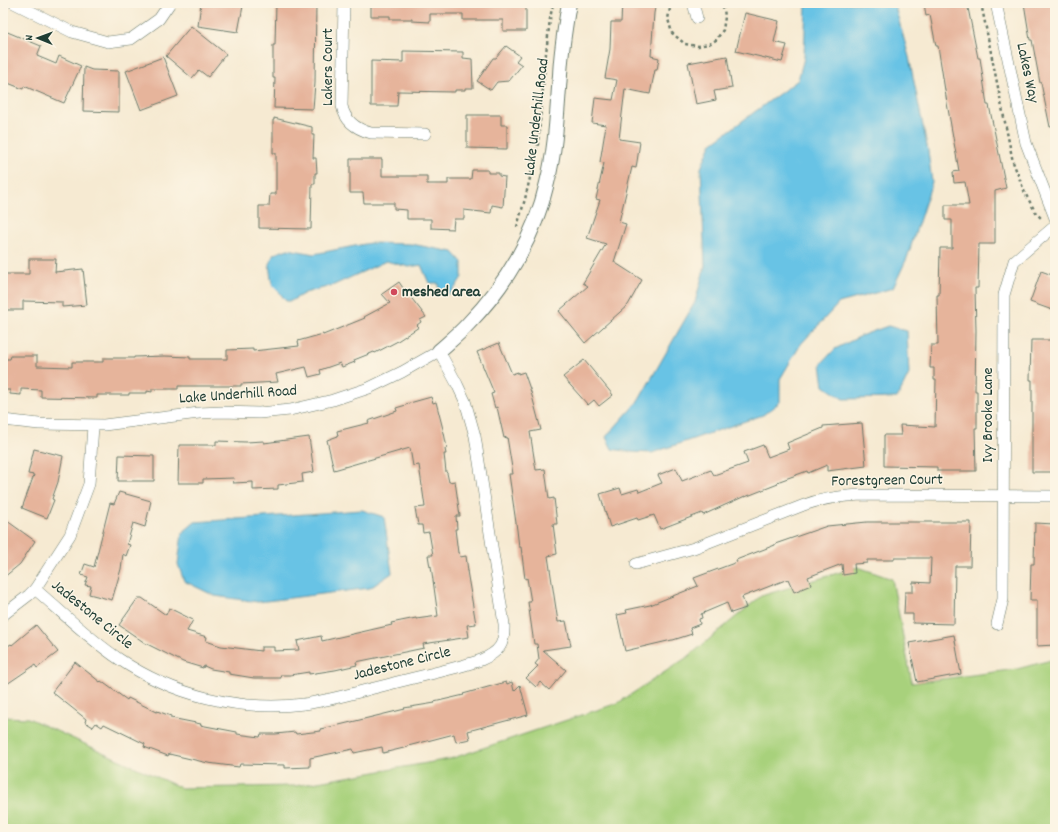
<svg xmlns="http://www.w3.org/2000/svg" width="1058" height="832" viewBox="0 0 1058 832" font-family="Dekko,sans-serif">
<rect width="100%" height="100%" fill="#fcf5e5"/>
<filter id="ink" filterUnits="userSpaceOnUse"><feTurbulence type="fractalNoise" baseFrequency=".025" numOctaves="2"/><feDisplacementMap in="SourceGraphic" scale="8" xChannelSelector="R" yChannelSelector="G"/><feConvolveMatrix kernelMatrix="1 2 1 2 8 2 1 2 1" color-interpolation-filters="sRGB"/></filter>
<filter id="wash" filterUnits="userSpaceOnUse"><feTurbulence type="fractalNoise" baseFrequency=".012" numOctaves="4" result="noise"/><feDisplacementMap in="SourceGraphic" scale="16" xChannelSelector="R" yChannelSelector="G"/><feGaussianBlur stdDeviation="0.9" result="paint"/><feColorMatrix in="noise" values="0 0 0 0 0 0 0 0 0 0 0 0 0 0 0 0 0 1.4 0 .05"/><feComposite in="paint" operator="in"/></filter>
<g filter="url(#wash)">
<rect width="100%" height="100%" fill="#f6ead2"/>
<path fill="#a8d17c" stroke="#648758" d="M858 567 892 579 912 683 1017 669 1055 659V829H3V717L28 718 181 788 295 786 450 759 618 703 689 656 761 596Z"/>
<g fill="#67c3e5" stroke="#43808c">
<path d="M806 3H894L909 57 928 151 932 182 907 258 893 288 839 303 801 344 780 379V402L763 415 652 453 631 452 612 449 606 437 639 400 695 302 705 266 701 168 711 144 798 80 804 58Z"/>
<path d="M370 243 411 244 453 252 462 262V277L455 288 449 294H439L438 283H429L421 265 409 267 386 261 334 285 305 293 291 301H286L279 292 273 286 271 279 269 264 274 254 288 249 314 254Z"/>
<path d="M888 326 907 331 909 374 897 398 843 399 824 386 821 364 835 349 863 335Z"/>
<path d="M362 510 384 517 392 573 370 588 258 602 215 596 184 581 178 564 182 533 195 522Z"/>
</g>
<g id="blocks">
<g fill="#e6b49b">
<path d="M201 3H234V4L243 6 238 32 198 26Z"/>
<path d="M276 3H316L315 83 313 109 274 108 275 78H273V45H275Z"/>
<path d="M371 3H526V31H503V20H463V14H430V22L412 21V19H390V16H371Z"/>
<path d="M622 3H656L654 13 651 56 659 58 657 70H655L650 94 625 89 619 139 640 142 636 168 632 167 619 222 626 224 614 262 642 280 628 305 585 343 559 311 588 286 583 283 606 244 587 238 600 200 596 199 604 163 600 162 606 125 592 123 595 98 613 100 617 80 605 78 610 49 611 22H621Z"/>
<path d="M924 3H967L978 58H980L987 105H989L1006 188 995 191V244H979L978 288H975L976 331 975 391H977V428H975L976 471H937V467L884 466V435H901L900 425 935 427 936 380H934V368H930L931 345H938L937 295H939L940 248H952V220H945V205H969L965 182 954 183 953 172 959 171 947 103 938 46H936L930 15 926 16Z"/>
<path d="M1024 3H1055V126L1050 127 1041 83H1040L1032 40H1030Z"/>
<path d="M745 13 779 21 774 42 787 45 782 62 736 51Z"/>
<path d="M191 26 226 54 208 77 199 70 192 78 166 56Z"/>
<path d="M5 31 41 46 37 56 56 64 59 56 81 66 64 103 24 86 23 89 3 81V37Z"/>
<path d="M506 46 520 56 516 61 522 65 509 81 497 82 491 90 477 81 493 58H496Z"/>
<path d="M403 51 463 52V58L472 59 473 88H465V90H455V92L398 91 397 106H371V61L403 62Z"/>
<path d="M727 56 732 88 714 91 716 100 696 104 688 63Z"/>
<path d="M163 57 178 96 141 110 126 71Z"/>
<path d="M84 67 92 70 119 71V112L83 111Z"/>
<path d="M467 115H501V125H507V149L467 148Z"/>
<path d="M274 118 312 127V135H314L313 158H316L317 173H315V184H312L311 229 259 228V206H269L270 194H276V153H273V120H274Z"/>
<path d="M350 159H382V176H427V184H448V179H471L472 170H488V173H499V176L505 177 503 207 492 205 491 213 464 210V219H454L453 229 431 228V219H407V210L394 209V203H364L363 193H350Z"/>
<path d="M29 259H56L55 272 83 269 87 305 62 307V302L23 301V310H3V274H29Z"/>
<path d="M1041 271 1055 276V311L1030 302Z"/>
<path d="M399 282 405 291H406L426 317 420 320 421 322 417 325 419 327 396 342 375 353 374 352 354 360 355 362 342 367 340 363 320 370 321 374 309 377 306 367 276 374 278 382 241 384V386H178V389H152V392L147 391V393H129V395H97V398L41 397V390L21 389V395L10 394V390H3V359H10L11 356H37V366L72 367V362H103V358H134V357L165 356 190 357V359H227V350L253 349V351L299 346 298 341 323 334V335L365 318 364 317 390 303 382 294Z"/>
<path d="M1031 340H1055V472H1032V380H1030Z"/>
<path d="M499 343 512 374 518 372V374L524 372 531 392 541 430 530 432 536 470 545 469 549 499 554 498 557 524H553L557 554 548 556 558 622 566 621 571 646 543 650 566 670 549 690 540 682 536 687 526 678 538 666 535 664 539 659 537 644H534L528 602H531L527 578 525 579 521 547H519L517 530 509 474H513L507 437 504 438 497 407 495 408 491 394 494 393 477 352Z"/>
<path d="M584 360 613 395 599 406 594 400 588 405 563 377Z"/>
<path d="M431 397 433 403 436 402 444 433 447 448 445 449 446 454H444L446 472 447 473 449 482 455 481 460 516H456L457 529H455L458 553H459L460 557 466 556 468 571H467L476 624 467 625 469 637 423 644 424 648 356 662 357 665 335 670 309 674V672L290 675H280L281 678H254L229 674V672L211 669 204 666 203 668 183 662 145 643 119 625 138 598H142L166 615 169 608 193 620 187 631 207 637 206 641 221 646 261 651V647H274V651L299 650 297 641 321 636 322 641 392 625 391 623 416 618V619L438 616 431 566 430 567 428 555H433L429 532 423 533 422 525H418L415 508 425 507 419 465 413 466 410 448 334 470 327 440 338 436 337 431 369 423 368 421 397 411 396 408 406 405V404Z"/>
<path d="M862 423 866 466 827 471V465L808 473 807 471 777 482 778 484 745 497V496L703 515 702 513 660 529 654 515 638 520 637 518 610 527 600 494 620 488 622 494 638 489 639 492 662 483 658 475 676 468 682 481 711 470 714 475 748 463 744 452 763 445 768 457 789 449 787 443 823 428V426Z"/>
<path d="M309 437 314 472 302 474 303 482 278 485V489L253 490V482L233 483 234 478 203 479V483H178L179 445H216V441L246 442 264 441V443Z"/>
<path d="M34 449 63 456 58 482 52 499 54 500 47 518 22 508 34 475 28 474Z"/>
<path d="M119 455 154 456V481H118Z"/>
<path d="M119 492 151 501 145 527 133 523 127 544 130 545 126 556 123 554 121 569 112 600 89 594 91 586 85 585 88 577 81 575 85 564 94 567 110 503 114 504Z"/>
<path d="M3 518 35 541 20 564 3 578Z"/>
<path d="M867 522H971L970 566H955L954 624 913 623V614H904L905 592H913V582L930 583 931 558H894V560H867V563L854 564 855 573 843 575 842 564 808 577 811 585 794 592 788 579 742 597 746 608 731 613 727 603 701 614 702 618 699 619 700 624 690 628 692 634 673 640H672L625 651 617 615 627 613 626 610 650 605 698 586 694 578 737 562 736 560 775 545V544L827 526Z"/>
<path d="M1035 523 1055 524V645L1037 646V600H1030L1031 564H1034Z"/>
<path d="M36 625 58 652 37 668 35 665 7 684 3 678V649L11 644 12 645Z"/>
<path d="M954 635 961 674 917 682 909 643Z"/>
<path d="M75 662 100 682 101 681 127 700 128 698 157 712V711L171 716V718L201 724 200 725 237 732V734L260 737 261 734H276L295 732 296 734 321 731 320 729 335 726 405 709 404 708 435 703 434 702 464 695 463 694 506 682 507 684 512 682 514 691 520 685 528 715 468 731 470 739 456 742 454 734 408 746V747L383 753 382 747 354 753 353 749 310 758V767L285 768V765L240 764 239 767 208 763 169 754 168 756 144 747 145 744 104 724 102 727 96 723 93 727 85 722 86 719 52 692Z"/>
</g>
</g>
</g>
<g filter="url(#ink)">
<use href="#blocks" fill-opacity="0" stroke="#6a7a6b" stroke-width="1"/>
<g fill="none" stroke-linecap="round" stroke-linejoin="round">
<g stroke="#6a7a6b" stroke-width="12">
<g id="minor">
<path d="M14 3 72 32 108 42 131 39 159 19 170 3"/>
<path d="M344 3 342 106C345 121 356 129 371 133L425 134"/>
<path d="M693 3 697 18"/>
<path d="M996 3 1026 143 1055 218"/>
<path d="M3 420 39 424 104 425 199 413 221 412 259 413 290 410 333 400 369 388 402 372 439 351 457 384 465 401 475 436 504 624C505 645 499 652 481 660 451 670 420 676 390 684 361 691 333 700 304 704 240 712 172 695 119 659 89 639 63 613 35 589"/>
<path d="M636 564 694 548 804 505C823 498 841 496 861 495L1055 496"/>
<path d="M3 615 29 595 35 589 70 535 89 484 93 426"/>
<path d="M997 624 1003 599 1004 295 1014 261 1055 226"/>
</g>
</g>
<g stroke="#6a7a6b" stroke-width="16">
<path id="tertiary" d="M439 351C449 342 459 334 468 324 506 285 535 236 547 183 556 148 557 111 560 75 561 51 565 27 569 3"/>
</g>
<g stroke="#6a7a6b" stroke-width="2.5" stroke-dasharray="3 3" stroke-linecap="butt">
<path d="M671 3 668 19 672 33 685 44 698 46 709 44 716 40 723 30 725 17 724 9 721 3"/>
<path d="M981 3 1013 162 1025 193 1036 213 1041 218"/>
<path d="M517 227 525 199 538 144 546 53 550 19 553 3"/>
</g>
<use href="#minor" stroke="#fff" stroke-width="11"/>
<use href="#tertiary" stroke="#fff" stroke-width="14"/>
</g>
</g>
<circle fill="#d1495b" stroke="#fcf5e5" stroke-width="1.5" cx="394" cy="292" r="4"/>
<g text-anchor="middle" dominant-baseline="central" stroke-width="3" stroke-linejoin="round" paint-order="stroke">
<g font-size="16" fill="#1f3d34" stroke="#fcf5e5">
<text transform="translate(328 67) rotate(-90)">Lakers Court</text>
<text transform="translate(1027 73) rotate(78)">Lakes Way</text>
<text transform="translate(537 117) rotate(-83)">Lake Underhill Road</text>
<text transform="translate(238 395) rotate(-4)">Lake Underhill Road</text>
<text transform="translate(988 415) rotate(-90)">Ivy Brooke Lane</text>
<text transform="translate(887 481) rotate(-1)">Forestgreen Court</text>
<text transform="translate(92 615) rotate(39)">Jadestone Circle</text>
<text transform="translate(402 664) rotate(-14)">Jadestone Circle</text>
</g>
<g font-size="16" font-weight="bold" fill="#1f3d34" stroke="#fcf5e5" text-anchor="start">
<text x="402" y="292">meshed area</text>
</g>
</g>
<rect width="1058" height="832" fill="none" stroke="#fcf5e5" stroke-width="16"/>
<g transform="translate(38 38) rotate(271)" stroke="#fcf5e5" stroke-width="3" paint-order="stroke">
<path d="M0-3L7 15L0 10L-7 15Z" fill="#1f3d34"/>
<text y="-6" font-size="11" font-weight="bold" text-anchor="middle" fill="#1f3d34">N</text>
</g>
</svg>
